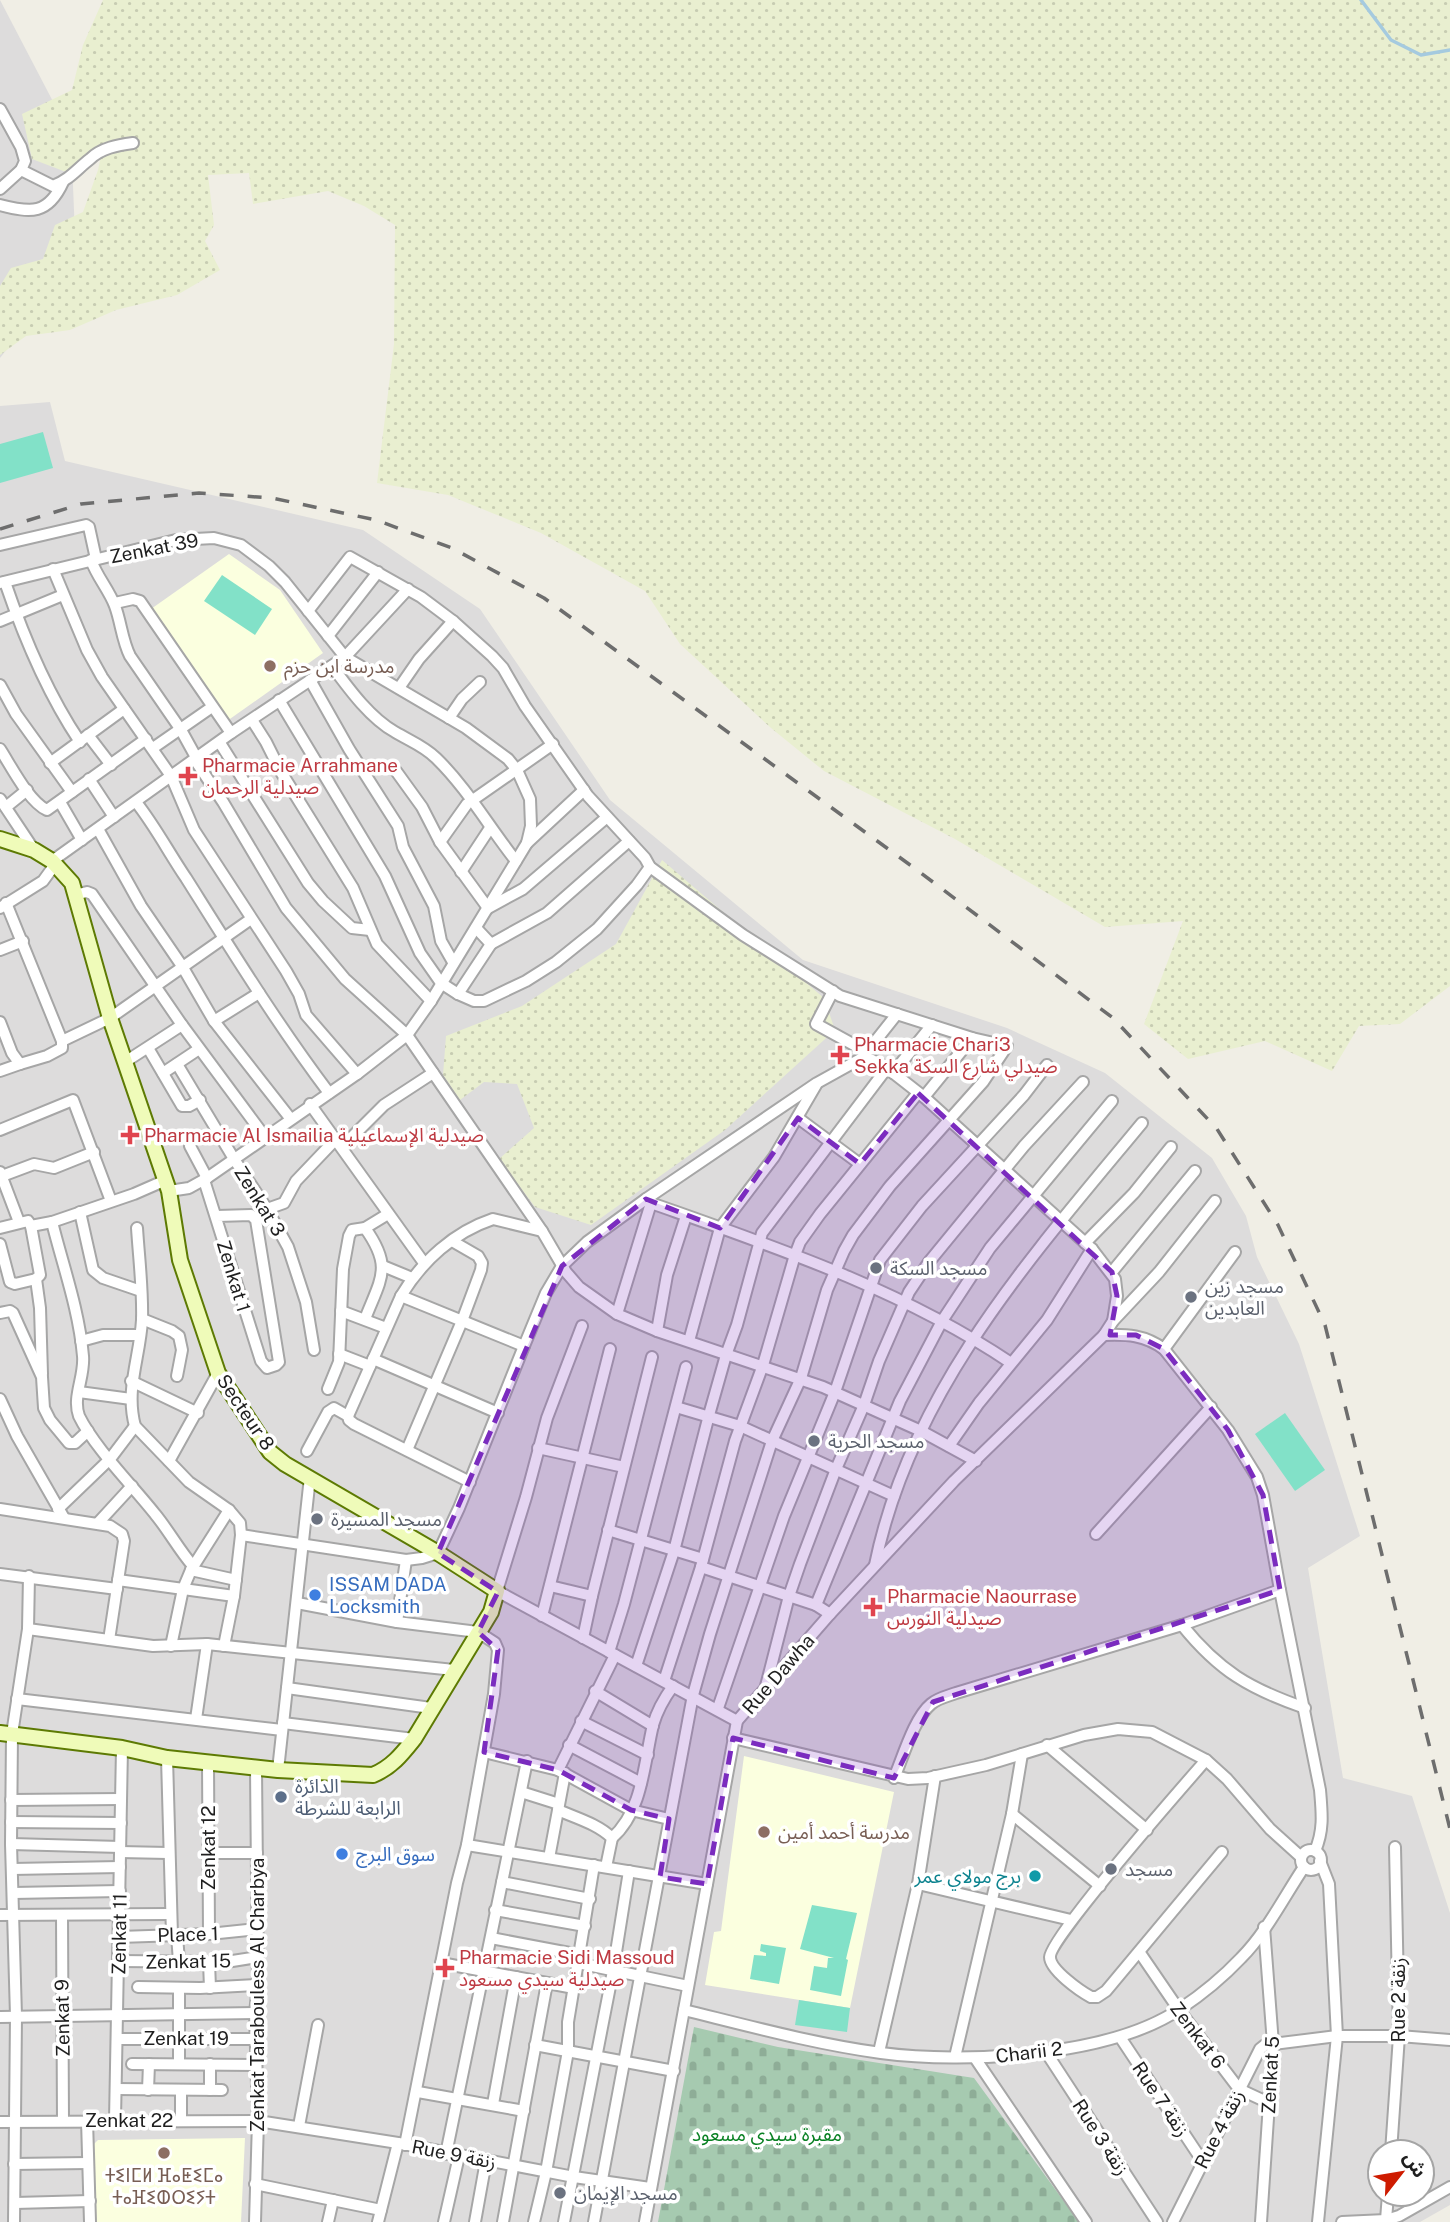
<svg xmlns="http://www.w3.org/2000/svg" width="1450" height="2222" viewBox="0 0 1450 2222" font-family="'Public Sans','Noto Sans Arabic','Noto Sans Tifinagh',sans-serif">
<defs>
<pattern id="farmland-dots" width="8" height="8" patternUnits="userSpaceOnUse" patternTransform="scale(1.75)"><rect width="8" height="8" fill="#e9efd0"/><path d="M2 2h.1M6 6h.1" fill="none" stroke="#c7ccb2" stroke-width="1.8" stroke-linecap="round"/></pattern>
<pattern id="cemetery-stones" width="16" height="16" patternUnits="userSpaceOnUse" patternTransform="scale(1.75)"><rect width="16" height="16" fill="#a6cab0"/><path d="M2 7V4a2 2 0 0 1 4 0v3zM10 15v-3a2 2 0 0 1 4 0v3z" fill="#8ead97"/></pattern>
</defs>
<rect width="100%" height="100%" fill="#f0eee5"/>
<g fill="#dddcdc" fill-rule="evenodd">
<path d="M0 0 71 136 76 260 0 358Z"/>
<path d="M50 402 65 461 363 530 480 609 610 800 803 960 1007 1028 1105 1073 1212 1158 1246 1216 1257 1257 1299 1344 1360 1536 1308 1568 1343 1778 1412 1796 1450 1913V2205L1420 2222H0V406ZM1380 2152H1422V2194H1380Z"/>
</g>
<g fill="#fbffdf">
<path d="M229 554 280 590 323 653 227 721 151 609Z"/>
<path d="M744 1756 894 1792 850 2008 705 1985 714 1932 721 1931Z"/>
<path d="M245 2138 241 2222H94L93 2145 98 2140Z"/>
</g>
<g fill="url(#farmland-dots)">
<path d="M103 0H1450V986L1400 1024 1359 1026 1332 1071 1265 1041 1188 1059 1144 1024 1183 921 1105 927 955 839 824 771 771 728 680 644 645 591 541 533 448 495 377 483 394 344 395 225 364 206 328 191 253 204 249 173 208 175 214 225 205 241 220 270 177 295 116 310 70 330 26 336 0 355V286L11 268 43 259 55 225 83 212 98 170 104 143 66 172 32 159 22 114 72 90 83 45Z"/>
<path d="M662 860 824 998 835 1030 725 1130 591 1225 535 1207 499 1159 534 1128 517 1084 484 1082 460 1100 443 1075 446 1036 522 1006 616 944Z"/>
</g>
<path fill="url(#cemetery-stones)" d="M694 2027 778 2047 974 2078 1079 2222H658Z"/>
<g fill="#82e1c8">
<path d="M43 432 53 468 0 483V444Z"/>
<path d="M222 575 272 609 255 635 204 601Z"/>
<path d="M1285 1413 1325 1470 1295 1491 1255 1434Z"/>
<path d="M812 1905 857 1913 846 1959 848 1960 841 1996 810 1990 814 1966 827 1968 828 1958H834L800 1949Z"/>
<path d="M761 1944 786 1948 779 1984 750 1979 754 1955 766 1956V1953L760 1951Z"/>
<path d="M799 2000 850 2008 847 2032 795 2025Z"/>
</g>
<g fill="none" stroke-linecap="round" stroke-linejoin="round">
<path stroke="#a5cadf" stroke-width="3.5" d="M1361 0 1391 40 1421 55 1450 50"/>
<g stroke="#a6a6a6" stroke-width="14">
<g id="street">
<path d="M0 109 21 147 25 161 21 170 0 189"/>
<path d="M21 170 53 186C69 180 77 169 90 159 101 148 118 145 133 143"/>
<path d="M0 205C31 213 48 215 63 182"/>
<path d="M0 545 86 525 89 527 96 559"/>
<path d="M91 560C97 577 109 590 115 606 121 622 122 640 130 656L181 730 197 759"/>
<path d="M53 569 87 650 102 677 171 776 194 830 286 971 299 994 306 1015 357 1074"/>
<path d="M5 582C24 638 47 693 80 742"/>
<path d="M0 583 176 540 214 538 241 545 269 566 285 582 345 657 466 728 508 759 517 770 530 799 531 826 527 843 431 1001 407 1035 357 1074 207 1178 189 1188 169 1191"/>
<path d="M115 603 133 599 140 601 231 733"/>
<path d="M308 611 350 557 421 597 453 621 492 656 503 668 525 706 588 796 645 858 650 867 743 935 840 996 972 1038 1007 1046 983 1082 890 1186 853 1235 844 1251 827 1290 801 1378 772 1441 710 1634 693 1695 594 2222"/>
<path d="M0 621 63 595"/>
<path d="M328 636 378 572"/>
<path d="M332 666C349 689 370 718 395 732 410 741 424 746 436 758 467 788 489 827 516 861"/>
<path d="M310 680 349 749 398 826 403 847 434 906 441 941 453 962"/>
<path d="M0 685 16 714 72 792"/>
<path d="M399 688 419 659 453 621"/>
<path d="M279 700 385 876 420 953 441 983 458 994 474 1001H484L526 981 556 962 597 929 637 885 650 867"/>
<path d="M449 718 462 699 480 682"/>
<path d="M252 720 266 742 281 772 353 888 377 944 431 1001"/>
<path d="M88 735 111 765"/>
<path d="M220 743 308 883 323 901 352 928 370 930"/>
<path d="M153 748 212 707"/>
<path d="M0 749C11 766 29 802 47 810L146 739"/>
<path d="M195 760 223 802 286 908 345 979 407 1035 542 1231 566 1272 579 1287 617 1314 657 1331 823 1387 921 1431 976 1461"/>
<path d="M50 763 124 709"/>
<path d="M396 771 422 807 440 842 488 908 523 889 606 818"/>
<path d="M89 779 114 817"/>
<path d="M0 799 34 850"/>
<path d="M60 802 82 840"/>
<path d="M136 802C155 826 169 853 186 878 232 951 277 1024 329 1093"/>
<path d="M6 807 27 790"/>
<path d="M98 829 141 906 182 966 214 1021 290 1118"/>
<path d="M440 842 467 804 553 744"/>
<path d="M527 843 584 790"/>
<path d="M52 861 231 733 345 657 408 589"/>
<path d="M461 872 490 828"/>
<path d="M74 895 87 892 92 894 182 1025 265 1137"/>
<path d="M0 908 43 881 56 863"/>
<path d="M476 928 491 944 547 913 629 841"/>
<path d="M0 950 23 941"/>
<path d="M833 991 816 1024 867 1052"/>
<path d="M458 994 491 944"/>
<path d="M214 1021 259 993"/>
<path d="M0 1022 12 1053 20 1064 47 1056 62 1048V1041L6 903"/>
<path d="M62 1041 110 1018 251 919"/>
<path d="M148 1048 182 1106H189L200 1100"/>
<path d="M862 1058 870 1059 887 1068 924 1097 1092 1249 1115 1279 1117 1296 1113 1321"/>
<path d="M125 1062 182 1025"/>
<path d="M177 1064 234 1159 267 1209 288 1247 306 1302 314 1350"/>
<path d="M0 1071 20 1064"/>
<path d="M163 1073 199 1049"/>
<path d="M893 1073 932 1025"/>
<path d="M924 1097 972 1038"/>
<path d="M310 1104 424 1263"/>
<path d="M798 1118 860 1164"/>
<path d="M0 1130 73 1100 111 1201"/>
<path d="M190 1146 207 1178"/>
<path d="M342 1147 384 1105 433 1073"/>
<path d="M0 1172 19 1222"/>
<path d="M2 1176 34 1164 54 1168 94 1152"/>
<path d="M204 1180 261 1361 267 1368 276 1365 279 1362 256 1220 251 1215 217 1216"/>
<path d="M646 1199 651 1203C775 1247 901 1289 1011 1363"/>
<path d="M267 1209 284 1203 296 1181 336 1139"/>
<path d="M80 1212 93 1270 103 1278 141 1291"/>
<path d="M52 1222C63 1266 79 1310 83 1356 85 1376 72 1397 79 1416 94 1447 133 1486 155 1514 169 1531 179 1550 193 1566"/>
<path d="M31 1226 40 1275 36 1279 40 1308 42 1374"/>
<path d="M0 1228 28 1221 31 1226 52 1222 134 1194 166 1180"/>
<path d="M137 1228C139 1259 143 1290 142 1320 140 1357 125 1389 135 1426L189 1482 229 1510 240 1523 241 1535 234 1596 224 1646"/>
<path d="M365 1228C393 1267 381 1278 365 1319"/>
<path d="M1085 1243 1134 1193 1171 1147"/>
<path d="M0 1244 10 1282 15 1284 36 1279"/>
<path d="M383 1266 412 1278"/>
<path d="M1112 1272 1195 1171"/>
<path d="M401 1296 524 1346"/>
<path d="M341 1311 386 1328"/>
<path d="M0 1313 10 1311 13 1313 42 1377 44 1408 50 1420 69 1443H75L88 1431"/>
<path d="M617 1314 651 1203"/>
<path d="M142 1319 172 1331 179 1336 182 1350 177 1376"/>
<path d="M582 1326 547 1418 526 1497 497 1591 737 1721"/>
<path d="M657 1331 667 1275 686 1216"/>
<path d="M1104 1335C1127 1334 1145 1335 1164 1349L1228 1430 1257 1477 1263 1495 1280 1590 1320 1790C1322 1813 1324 1830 1315 1851"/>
<path d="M81 1341 103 1335H140"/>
<path d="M689 1341 720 1228 774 1157 816 1085"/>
<path d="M1164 1349 1235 1252"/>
<path d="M339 1354 370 1366"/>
<path d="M373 1359 498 1413"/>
<path d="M131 1381 198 1413"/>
<path d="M328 1389 339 1362 343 1269 349 1236 352 1230 365 1228 388 1214"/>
<path d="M79 1392 131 1399"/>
<path d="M0 1399 17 1436 64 1518"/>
<path d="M676 1407 740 1426 894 1496"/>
<path d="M348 1416 401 1296C422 1261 454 1232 493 1219L542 1231"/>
<path d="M949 1446 979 1403 1047 1320 1092 1249"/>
<path d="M538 1448 624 1467"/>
<path d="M407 1450 462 1321 481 1270 482 1263 478 1256 452 1241"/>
<path d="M307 1451 328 1412 334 1408 348 1416 349 1420 354 1424 470 1482"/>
<path d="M169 1461 218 1373"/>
<path d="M0 1509 110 1526 122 1534 124 1541 109 1640"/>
<path d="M58 1509 110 1459 135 1426"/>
<path d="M98 1523 132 1486"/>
<path d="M608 1530 703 1559"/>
<path d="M1096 1534 1211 1407"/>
<path d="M241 1535 406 1560 422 1558 438 1553 459 1508 524 1346 546 1293 562 1266 587 1242 646 1199 817 1083 862 1058 897 1014"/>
<path d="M875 1565C910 1391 1032 1256 1142 1123"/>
<path d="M701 1567 816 1605"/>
<path d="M191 1570 236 1580"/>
<path d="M0 1574 117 1589"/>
<path d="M118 1580 234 1596"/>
<path d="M550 1586 592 1596 652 1357"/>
<path d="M297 1603 397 1622 478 1632 495 1643 498 1650 494 1694 467 1845 457 1883 405 2145"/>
<path d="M830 1614 816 1605 900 1401 942 1321 990 1248 1112 1101"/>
<path d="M542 1616 610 1349"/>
<path d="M397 1622 406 1560"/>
<path d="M1182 1625C1219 1671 1250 1689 1305 1708"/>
<path d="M28 1629 153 1646 207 1644 454 1670"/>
<path d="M583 1638 592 1596"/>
<path d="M171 1646 183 1589 191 1570 229 1510"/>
<path d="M609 1652 624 1604 686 1367"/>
<path d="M636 1666 674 1551 709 1415 726 1355 737 1325 762 1233 887 1068"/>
<path d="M664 1681 701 1567 735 1441 763 1365 795 1255 800 1242 820 1214 918 1093"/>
<path d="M766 1686 789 1596 800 1564 836 1469 864 1405 879 1361 909 1292 929 1262 1024 1146 1083 1082"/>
<path d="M287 1688 431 1708"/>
<path d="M595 1691 653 1726"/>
<path d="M17 1699 282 1730"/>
<path d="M718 1708 784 1516 835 1392 880 1260 922 1206 1024 1095 1047 1065"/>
<path d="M196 1719 207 1644"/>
<path d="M581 1721 648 1755"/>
<path d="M283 1723 414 1739"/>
<path d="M733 1738 908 1779 928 1778 986 1765 1084 1735 1118 1729 1152 1732 1206 1760 1227 1779 1270 1829 1301 1857"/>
<path d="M569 1745 641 1783"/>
<path d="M1047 1745 1147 1830"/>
<path d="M484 1752 558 1770 631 1810 669 1819"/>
<path d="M167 1758 172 1935"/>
<path d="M1206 1760C1185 1784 1049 1939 1050 1957 1050 1970 1080 1991 1091 1997H1097L1106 1991 1222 1852"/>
<path d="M208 1762 209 1934"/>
<path d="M278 1770 310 1477"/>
<path d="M558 1770 615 1655"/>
<path d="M894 1778C903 1757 914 1718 931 1704 938 1698 948 1696 956 1693L1182 1625 1280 1590"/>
<path d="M521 1792 559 1804"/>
<path d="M11 1800 121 1799"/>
<path d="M558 1810C576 1818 598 1824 612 1838L606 1867"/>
<path d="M1012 1814 1100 1886"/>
<path d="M11 1822 121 1823"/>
<path d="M612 1838C643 1811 644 1762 653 1725 657 1711 665 1697 673 1686"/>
<path d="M11 1844 120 1847"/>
<path d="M467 1845 707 1884"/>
<circle cx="1311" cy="1860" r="10"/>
<path d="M120 1852 168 1853"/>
<path d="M208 1853H257"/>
<path d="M549 1858 565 1773"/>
<path d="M12 1869 120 1867"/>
<path d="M502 1882 590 1899"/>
<path d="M918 1884 1071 1920"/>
<path d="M13 1893 120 1891"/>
<path d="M495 1910 585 1926"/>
<path d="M0 1915 170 1914"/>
<path d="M62 1915 63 2121"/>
<path d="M177 1935 179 1962"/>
<path d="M119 1937 209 1934 257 1929"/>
<path d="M491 1938 580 1955"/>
<path d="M1140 1953 1179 2010 1239 2089 1269 2103"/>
<path d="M118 1961 226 1962 258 1957"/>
<path d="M209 1962 210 1988"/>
<path d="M441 1963 574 1988"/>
<path d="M578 1963 688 1986"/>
<path d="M138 1987 200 1988 258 1985"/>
<path d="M179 1988V2064"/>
<path d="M684 2010C749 2026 815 2044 881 2053 965 2064 1108 2057 1180 2009 1201 1995 1223 1977 1241 1958 1266 1933 1284 1897 1304 1867"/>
<path d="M0 2017 255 2013"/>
<path d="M1120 2037 1203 2162"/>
<path d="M117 2039H255"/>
<path d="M535 2045 674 2071"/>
<path d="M879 2052 918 1884 935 1776"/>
<path d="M1046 2052 1157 2222"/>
<path d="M955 2057 1012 1814 1022 1754"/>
<path d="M975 2058 1086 2222"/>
<path d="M132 2064 256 2065"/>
<path d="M116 2089 222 2090"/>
<path d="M148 2090 149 2064"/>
<path d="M210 2090V2064"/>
<path d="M181 2091V2120"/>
<path d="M418 2092 524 2111"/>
<path d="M493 2104 516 1977"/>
<path d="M87 2120 90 2222"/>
<path d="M115 2120 122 1748"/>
<path d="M0 2122 258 2121 398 2143 574 2177 650 2188"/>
<path d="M299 2126 318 2025"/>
<path d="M1391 2152 1399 2036 1395 1847"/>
<path d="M446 2154 527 1761"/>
<path d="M14 2164 88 2163"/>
<path d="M255 2184 381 2210"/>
<path d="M15 2203 90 2201"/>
<path d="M1386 2220 1388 2194"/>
<path d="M14 2222 16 2016 11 1844 12 1734 28 1629 29 1576"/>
<path d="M255 2222 258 2121 255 2013 258 1985 256 1768"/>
<path d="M328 2222 333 2200"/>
<path d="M378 2222 398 2143"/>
<path d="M444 2222 459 2156"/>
<path d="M475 2222 486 2161"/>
<path d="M503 2222 547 1983"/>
<path d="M534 2222 546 2172 568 2051V2022L594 1865"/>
<path d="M564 2222 613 1971 629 1871"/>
<path d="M645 2222 737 1721 830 1614 954 1481 1104 1335 1113 1321 1159 1272 1215 1201"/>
<path d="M1173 2222 1260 2049 1265 2045 1337 2036H1399L1450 2040"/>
<path d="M1261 2222 1273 2044 1264 1927"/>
<path d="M1318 2222 1337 2036 1329 1884 1320 1861"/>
<path d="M1342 2222 1386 2220 1399 2216 1450 2187"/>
</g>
</g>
<g stroke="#5d7a03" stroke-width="18">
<path id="secondary" d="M0 839 34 850 52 861 72 883 110 1018 169 1191 180 1260 218 1373 270 1452 285 1464 438 1553 497 1591 491 1612 414 1739C402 1754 392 1767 373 1775L278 1770 167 1758 122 1748 0 1733"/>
</g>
<use href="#street" stroke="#fff" stroke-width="10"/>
<use href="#secondary" stroke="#effbb9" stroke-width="14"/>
<path stroke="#6d6d6d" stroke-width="3.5" stroke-dasharray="14 14" stroke-linecap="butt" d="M0 529 81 504 199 493 272 498 376 520 452 548 544 598 917 870 1113 1018 1217 1129 1278 1225 1325 1325 1450 1829"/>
</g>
<path fill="#7b2cbf" fill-opacity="0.2" stroke="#7b2cbf" stroke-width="5" stroke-dasharray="14 9" stroke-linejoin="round" d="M918 1093 1112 1272 1117 1296 1110 1335H1136L1164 1349 1228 1430 1263 1495 1280 1590 933 1702 894 1778 733 1738 707 1884 660 1877 669 1819 631 1810 558 1770 484 1752 498 1650 478 1632 498 1592 438 1553 562 1266 646 1199 720 1228 798 1118 860 1164Z"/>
<g fill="#8d6e63" stroke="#fff" stroke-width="2.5">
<circle cx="270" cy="666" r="7"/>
<circle cx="764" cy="1832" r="7"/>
<circle cx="164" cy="2153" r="7"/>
</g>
<g fill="#e0444e" stroke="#fff" stroke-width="2.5">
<path d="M184.5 765.5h7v7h7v7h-7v7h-7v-7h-7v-7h7z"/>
<path d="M836.5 1044.5h7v7h7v7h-7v7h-7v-7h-7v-7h7z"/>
<path d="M126.5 1124.5h7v7h7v7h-7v7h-7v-7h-7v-7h7z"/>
<path d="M869.5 1596.5h7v7h7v7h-7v7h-7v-7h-7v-7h7z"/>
<path d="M441.5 1957.5h7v7h7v7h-7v7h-7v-7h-7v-7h7z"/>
</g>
<g fill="#6b7280" stroke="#fff" stroke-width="2.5">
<circle cx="876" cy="1268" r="7"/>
<circle cx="1191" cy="1297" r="7"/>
<circle cx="814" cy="1441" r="7"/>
<circle cx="317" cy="1519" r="7"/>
<circle cx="1111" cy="1869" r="7"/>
<circle cx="560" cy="2193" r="7"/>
</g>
<g fill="#3f7fe0" stroke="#fff" stroke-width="2.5">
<circle cx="315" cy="1595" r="7"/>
<circle cx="342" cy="1854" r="7"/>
</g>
<circle fill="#5c6f8a" stroke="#fff" stroke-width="2.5" cx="281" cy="1797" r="7"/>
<circle fill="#0f9aa8" stroke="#fff" stroke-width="2.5" cx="1035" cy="1876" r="7"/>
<g text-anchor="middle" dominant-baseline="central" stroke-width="7" stroke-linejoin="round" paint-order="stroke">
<g font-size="19" fill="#1f1f1f" stroke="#fff">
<text transform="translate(154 548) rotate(-11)">Zenkat 39</text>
<text transform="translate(260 1201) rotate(58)">Zenkat 3</text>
<text transform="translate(234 1276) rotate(73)">Zenkat 1</text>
<text transform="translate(246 1412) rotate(56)">Secteur 8</text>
<text transform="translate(778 1674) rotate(-49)">Rue Dawha</text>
<text transform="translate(208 1848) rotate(-90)">Zenkat 12</text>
<text transform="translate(119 1934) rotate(-89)">Zenkat 11</text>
<text transform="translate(188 1934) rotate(-2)">Place 1</text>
<text transform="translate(188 1961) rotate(-1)">Zenkat 15</text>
<text transform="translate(257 1995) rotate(-90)">Zenkat Tarabouless Al Charbya</text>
<text transform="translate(1398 2000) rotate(-90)">Rue 2 زنقة</text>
<text transform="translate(62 2018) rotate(-91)">Zenkat 9</text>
<text transform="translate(1198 2035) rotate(53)">Zenkat 6</text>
<text x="186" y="2038">Zenkat 19</text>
<text transform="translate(1029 2052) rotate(-7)">Charii 2</text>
<text transform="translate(1270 2075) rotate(-87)">Zenkat 5</text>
<text transform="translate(1161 2099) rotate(56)">Rue 7 زنقة</text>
<text x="129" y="2120">Zenkat 22</text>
<text transform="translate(1219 2129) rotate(-63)">Rue 4 زنقة</text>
<text transform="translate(1101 2137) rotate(57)">Rue 3 زنقة</text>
<text transform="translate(454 2154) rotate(11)">Rue 9 زنقة</text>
</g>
<g font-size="19" fill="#785e54" stroke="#fff" text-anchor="start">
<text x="284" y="666">مدرسة ابن حزم</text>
<text x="778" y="1832">مدرسة أحمد أمين</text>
<text x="164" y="2175" text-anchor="middle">ⵜⵉⵏⵎⵍ ⴼⴰⵟⵉⵎⴰ<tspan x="164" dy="22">ⵜⴰⴼⵉⵀⵔⵉⵢⵜ</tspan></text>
</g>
<g font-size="19" fill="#be3a42" stroke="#fff" text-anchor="start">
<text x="202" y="765">Pharmacie Arrahmane<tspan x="202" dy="22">صيدلية الرحمان</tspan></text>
<text x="854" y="1044">Pharmacie Chari3<tspan x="854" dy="22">Sekka صيدلي شارع السكة</tspan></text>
<text x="144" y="1135">Pharmacie Al Ismailia صيدلية الإسماعيلية</text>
<text x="887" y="1596">Pharmacie Naourrase<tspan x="887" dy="22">صيدلية النورس</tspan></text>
<text x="459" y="1957">Pharmacie Sidi Massoud<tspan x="459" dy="22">صيدلية سيدي مسعود</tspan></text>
</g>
<g font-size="19" fill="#5b616d" stroke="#fff" text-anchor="start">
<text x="890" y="1268">مسجد السكة</text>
<text x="1205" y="1286">مسجد زين<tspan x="1205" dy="22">العابدين</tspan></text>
<text x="828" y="1441">مسجد الحرية</text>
<text x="331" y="1519">مسجد المسيرة</text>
<text x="1125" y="1869">مسجد</text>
<text x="574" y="2193">مسجد الإيمان</text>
</g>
<g font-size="19" fill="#366cbe" stroke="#fff" text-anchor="start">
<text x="329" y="1584">ISSAM DADA<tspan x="329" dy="22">Locksmith</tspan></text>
<text x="356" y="1854">سوق البرج</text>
</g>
<g font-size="19" fill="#4e5e75" stroke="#fff" text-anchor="start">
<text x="295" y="1786">الدائرة<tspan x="295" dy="22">الرابعة للشرطة</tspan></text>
</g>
<g font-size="19" fill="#0d838f" stroke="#fff" text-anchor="end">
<text x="1021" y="1876">برج مولاي عمر</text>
</g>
<g font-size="19" fill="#098123" stroke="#fff">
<text x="767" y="2134">مقبرة سيدي مسعود</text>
</g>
</g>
<g transform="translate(1401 2173) rotate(59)"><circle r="33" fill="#ffffff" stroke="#a5a5a5" stroke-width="2"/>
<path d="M0-5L12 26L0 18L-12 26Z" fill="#ce1b00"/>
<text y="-10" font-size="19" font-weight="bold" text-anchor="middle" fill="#1f1f1f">ش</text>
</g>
</svg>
